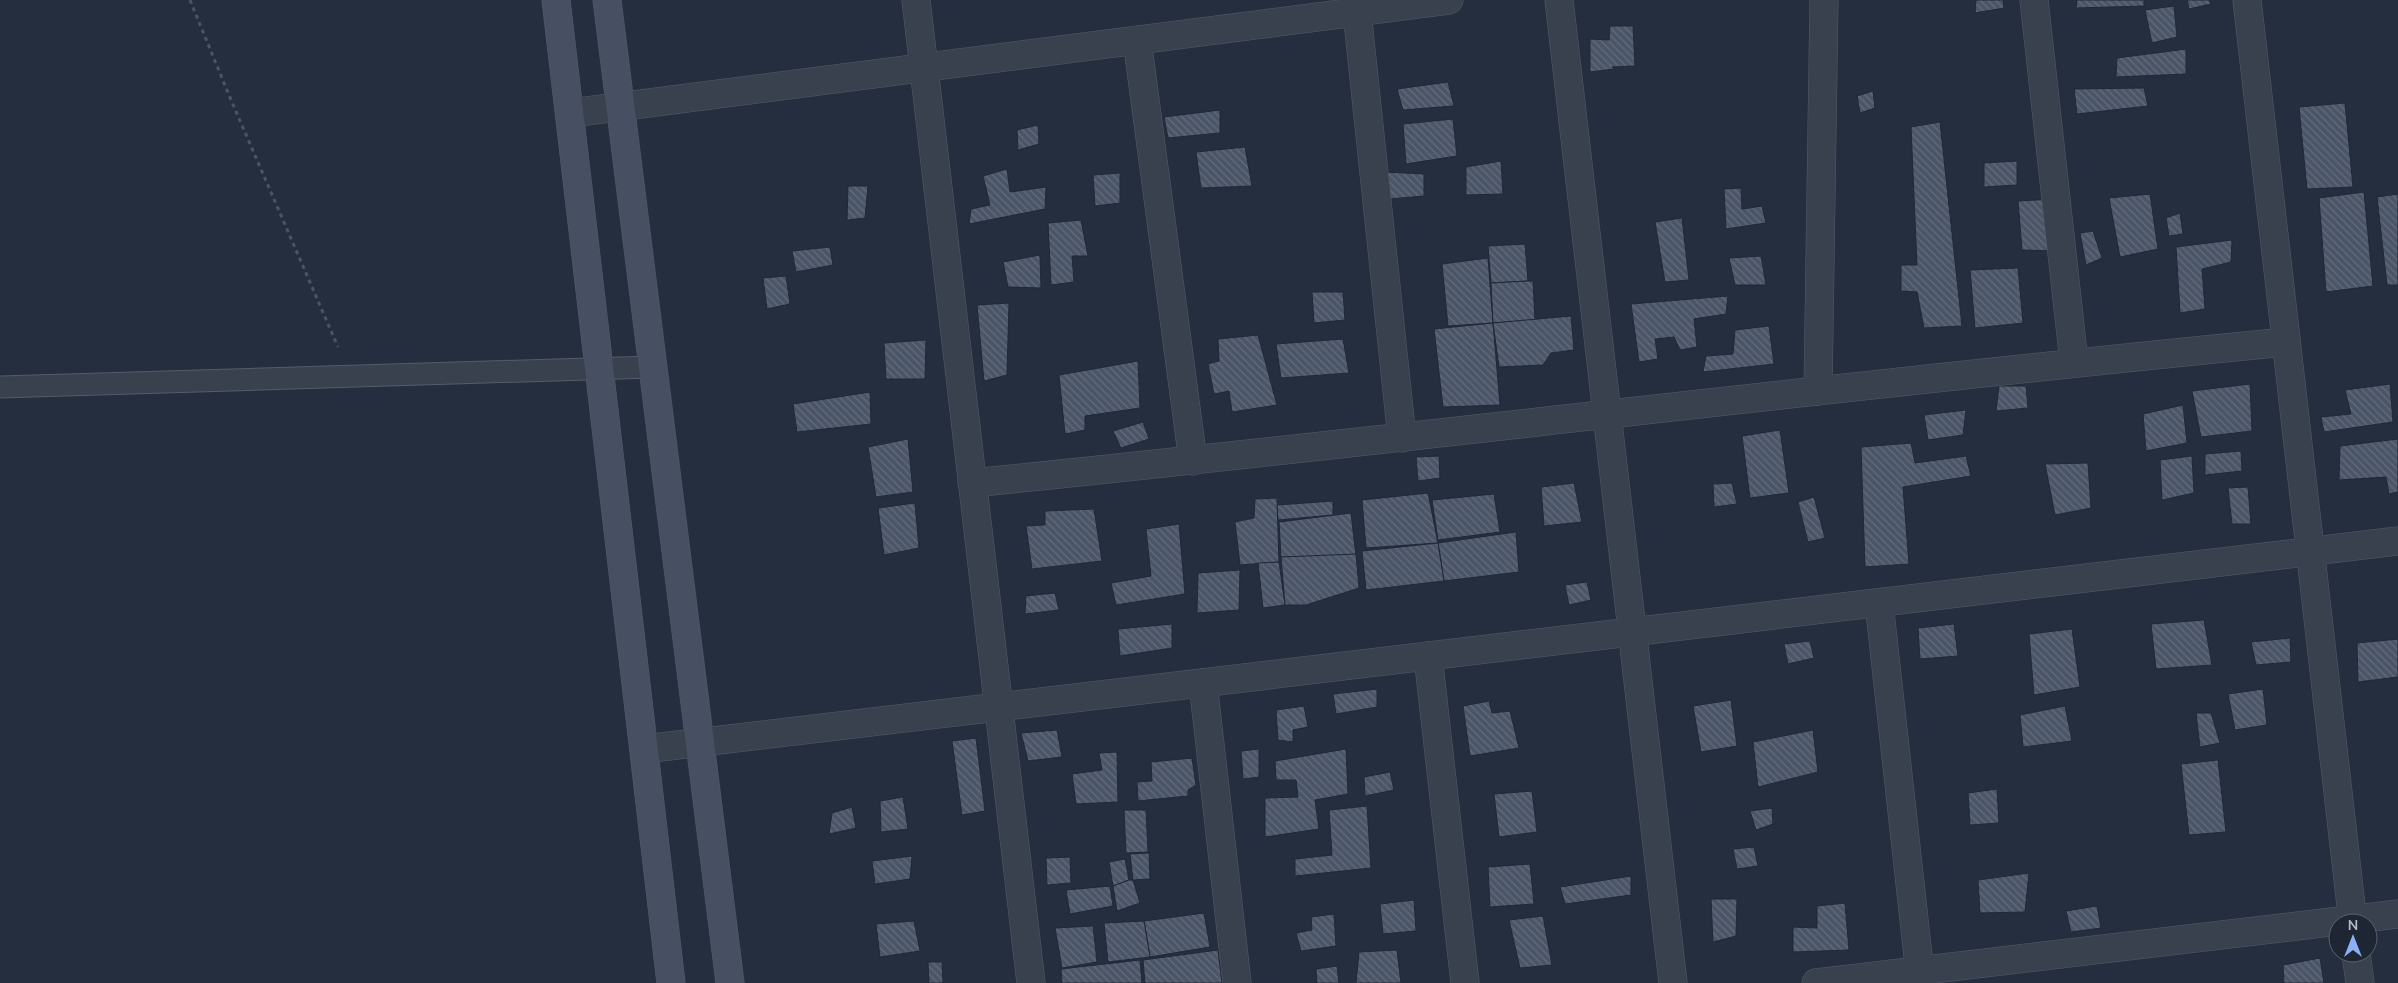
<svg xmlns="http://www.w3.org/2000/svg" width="2398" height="983" viewBox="0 0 2398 983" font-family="'Nunito Sans',sans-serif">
<defs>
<pattern id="building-back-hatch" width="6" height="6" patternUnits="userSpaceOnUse" patternTransform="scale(1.25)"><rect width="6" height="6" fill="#4b5568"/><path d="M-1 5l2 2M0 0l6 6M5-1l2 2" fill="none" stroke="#636c7c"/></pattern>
</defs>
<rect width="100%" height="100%" fill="#252e3f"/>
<g fill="url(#building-back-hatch)" stroke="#202836">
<path d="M1976 0H2003L2004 8 1975 13Z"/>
<path d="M2077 0H2144V6L2076 8Z"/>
<path d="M2187 0H2209L2211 4 2189 9Z"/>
<path d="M2174 6 2177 37 2152 43 2145 10Z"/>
<path d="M1610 26H1633L1635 66 1612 67 1614 69 1590 72V39L1609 40Z"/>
<path d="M2186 49V74L2116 77 2117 58Z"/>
<path d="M1448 82 1454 106 1403 110 1397 89Z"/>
<path d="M2144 88 2148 106 2077 114 2074 89Z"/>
<path d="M1873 91 1875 108 1860 113 1857 96Z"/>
<path d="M2345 103 2353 187 2307 189 2299 107Z"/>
<path d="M1220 110V133L1168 138 1164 117Z"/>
<path d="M1453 119 1457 156 1406 164 1403 124Z"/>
<path d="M1940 122 1962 326 1924 328 1917 292 1901 291V265H1917L1911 127Z"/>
<path d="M1038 125 1039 144 1018 150 1017 130Z"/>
<path d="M1245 147 1252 186 1201 188 1196 152Z"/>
<path d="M1501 161 1503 194 1466 195V167Z"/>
<path d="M2017 161V185L1984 187V163Z"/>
<path d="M1007 169 1010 192 1046 187 1045 209 969 224 971 209 990 205 983 176Z"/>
<path d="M1385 172 1424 174V196L1389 199Z"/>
<path d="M1120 173V203L1095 206 1093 175Z"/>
<path d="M848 186H868L865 218 847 220Z"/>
<path d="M1741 188 1742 209 1762 206 1766 223 1726 229 1724 189Z"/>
<path d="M2364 192 2373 286 2326 292 2319 198Z"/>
<path d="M2150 194 2158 249 2120 257 2109 198Z"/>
<path d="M2398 194V285H2387L2377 197Z"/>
<path d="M2054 199 2057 251 2022 250 2018 201Z"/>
<path d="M2180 213 2183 234 2169 236 2166 218Z"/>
<path d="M1682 218 1689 280 1665 282 1655 222Z"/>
<path d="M1081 220 1088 256H1072L1074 282 1051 285 1048 223Z"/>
<path d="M2093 231 2102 258 2086 265 2080 233Z"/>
<path d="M2232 240 2231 262 2202 269 2205 309 2180 313 2176 247Z"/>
<path d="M1525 244 1528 281 1491 283 1488 246Z"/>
<path d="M830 247 833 265 796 272 792 251Z"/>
<path d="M1040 255 1041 288 1008 287 1003 262Z"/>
<path d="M1761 256 1766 285H1735L1729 258Z"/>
<path d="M1488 258 1493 323 1448 326 1442 264Z"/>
<path d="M2018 268 2023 323 1975 328 1970 270Z"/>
<path d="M786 276 790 304 767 309 763 278Z"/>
<path d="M1528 281H1533L1535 320 1493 323 1491 283Z"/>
<path d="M1312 292H1343L1345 320 1314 323Z"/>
<path d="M1728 296 1726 314 1694 319 1697 347 1680 350 1674 337 1655 339 1658 359 1639 362 1631 304Z"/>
<path d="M1009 303 1007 375 984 381 977 305Z"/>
<path d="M1571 316 1574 350 1551 353 1543 365 1499 367 1493 323Z"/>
<path d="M1493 323 1500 405 1443 407 1434 329Z"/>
<path d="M1769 326 1774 364 1703 372 1706 356 1733 354 1735 330Z"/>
<path d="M1258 335 1277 405 1232 412 1229 391 1214 394 1208 364 1219 361 1218 339Z"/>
<path d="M1343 339 1349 373 1281 378 1276 344Z"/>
<path d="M926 340 925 379H886L884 343Z"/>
<path d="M1138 361 1140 408 1085 416V430L1065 434 1059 375Z"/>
<path d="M2250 384 2252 431 2201 437 2192 391Z"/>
<path d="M2390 384 2393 422 2324 432 2321 417 2351 414 2345 390Z"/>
<path d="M1999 386H2026L2028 408 1996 411Z"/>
<path d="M870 392 871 424 797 432 793 404Z"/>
<path d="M2183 405 2187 443 2146 451 2143 414Z"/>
<path d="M1966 410 1963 435 1928 440 1924 415Z"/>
<path d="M1143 422 1149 439 1121 448 1113 431Z"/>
<path d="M1780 430 1789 493 1750 498 1742 436Z"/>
<path d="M908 439 913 492 876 497 868 447Z"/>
<path d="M2398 439V492L2389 494 2386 477 2339 480 2340 446Z"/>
<path d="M1911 443 1915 463 1966 456 1971 476 1903 487 1909 564 1865 567 1861 447Z"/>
<path d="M2241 451 2242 471 2205 475V454Z"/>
<path d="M1439 456 1440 478 1418 481 1416 457Z"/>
<path d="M2192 456 2194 493 2162 500 2160 460Z"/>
<path d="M2088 463 2091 508 2055 515 2045 464Z"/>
<path d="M1574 483 1582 522 1544 526 1541 487Z"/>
<path d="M1732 483 1737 504 1714 507 1713 484Z"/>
<path d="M2248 487 2251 524H2232L2228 488Z"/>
<path d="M1428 493 1438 543 1366 548 1362 500Z"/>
<path d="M1494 494 1500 532 1438 540 1432 500Z"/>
<path d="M1814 497 1825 538 1808 542 1798 502Z"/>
<path d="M1277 498 1279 562 1240 565 1235 522 1254 518 1255 499Z"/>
<path d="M1333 501V515L1278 520 1277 505Z"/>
<path d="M915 503 919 548 884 555 878 508Z"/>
<path d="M1094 509 1102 561 1032 569 1026 526 1045 525V511Z"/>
<path d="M1351 513 1356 556 1281 557 1279 522Z"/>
<path d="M1179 524 1185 594 1116 605 1111 583 1151 576 1146 529Z"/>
<path d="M1516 532 1519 572 1444 581 1438 543Z"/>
<path d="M1438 543 1444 581 1366 590 1362 551Z"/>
<path d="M1356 554 1359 588 1306 605H1285L1281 557Z"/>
<path d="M1279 562 1285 605 1263 608 1258 563Z"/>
<path d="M1240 570 1239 610 1197 613 1198 573Z"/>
<path d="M1587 582 1591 600 1569 605 1565 585Z"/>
<path d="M1055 593 1059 610 1025 614 1026 596Z"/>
<path d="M2204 620 2212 665 2156 669 2151 624Z"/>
<path d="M1172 624V648L1120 656 1118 629Z"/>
<path d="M1954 624 1958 656 1920 659 1918 628Z"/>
<path d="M2072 629 2080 687 2034 695 2029 634Z"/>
<path d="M2290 638 2291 662 2256 665 2251 642Z"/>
<path d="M2398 639V677L2358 682 2357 643Z"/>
<path d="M1810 641 1814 658 1788 664 1784 644Z"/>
<path d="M1377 689V707L1336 714 1333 694Z"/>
<path d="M2263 689 2267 725 2235 730 2228 694Z"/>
<path d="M1731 700 1737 746 1701 752 1693 706Z"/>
<path d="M1489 701 1492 713 1510 711 1519 748 1470 756 1463 706Z"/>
<path d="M1304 706 1308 727 1293 730V742L1278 740 1276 710Z"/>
<path d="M2065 706 2072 741 2023 747 2020 715Z"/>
<path d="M2196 713H2211L2220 743 2200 747Z"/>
<path d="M1057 730 1062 757 1028 761 1021 733Z"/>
<path d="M1813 730 1818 772 1758 787 1753 742Z"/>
<path d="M976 738 985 811 962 815 952 741Z"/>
<path d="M1259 749V777L1243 779 1241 751Z"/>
<path d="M1346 749 1348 794 1315 800 1319 829 1265 837V798L1298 797 1296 780H1276L1275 761Z"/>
<path d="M1117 752 1118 802 1076 804 1072 774 1102 770 1099 753Z"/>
<path d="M1192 758 1196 785 1188 790V796L1138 801 1137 782 1152 781 1151 762Z"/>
<path d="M2218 760 2226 832 2189 835 2181 764Z"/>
<path d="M1390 772 1394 790 1365 796 1364 777Z"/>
<path d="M1997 789 1999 823 1970 825 1968 793Z"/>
<path d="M1532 791 1537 832 1499 837 1494 794Z"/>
<path d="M903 797 908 829 881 832 880 801Z"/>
<path d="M1367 806 1371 868 1295 876V859L1332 855 1329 810Z"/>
<path d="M852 807 856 828 829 834 832 813Z"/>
<path d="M1772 808 1773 824 1756 830 1750 811Z"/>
<path d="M1124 810H1146L1148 852 1126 853Z"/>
<path d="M1754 847 1758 866 1737 869 1733 849Z"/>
<path d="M1149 853 1150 879 1133 880 1130 854Z"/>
<path d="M912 856 910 879 875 884 872 861Z"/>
<path d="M1070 857 1071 883 1047 885 1046 858Z"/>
<path d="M1125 859 1129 880 1113 886 1109 862Z"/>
<path d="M1530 864 1534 904 1490 907 1488 867Z"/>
<path d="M2029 873 2025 912 1980 913 1978 880Z"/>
<path d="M1631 876V895L1565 904 1560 887Z"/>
<path d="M1129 880H1133L1140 903 1117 911 1113 886Z"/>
<path d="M1110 886 1113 906 1070 914 1066 890Z"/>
<path d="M1711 899H1737L1736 936 1713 942Z"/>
<path d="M1414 900 1416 931 1383 934 1380 904Z"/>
<path d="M1845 903 1849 950 1793 952V927L1817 928V906Z"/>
<path d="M2097 906 2101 928 2071 932 2066 911Z"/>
<path d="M1204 913 1210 947 1150 957 1144 921Z"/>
<path d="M1334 914 1336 946 1301 951 1296 933 1312 930 1311 917Z"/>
<path d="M1543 916 1552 965 1520 968 1509 920Z"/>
<path d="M914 921 920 951 880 957 876 924Z"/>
<path d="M1144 921 1150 957 1108 962 1104 923Z"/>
<path d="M1093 926 1097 962 1062 968 1055 928Z"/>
<path d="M1218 950 1222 983H1145L1143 960Z"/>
<path d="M1397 950 1401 983H1356L1359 952Z"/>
<path d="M2320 958 2324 983H2284L2283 965Z"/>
<path d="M1140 960 1142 983H1062L1061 969Z"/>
<path d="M928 962H942L943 983H929Z"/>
<path d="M1337 966 1339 983H1317L1316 969Z"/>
</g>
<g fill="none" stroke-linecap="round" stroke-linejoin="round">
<g stroke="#545c69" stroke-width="23">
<path id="service" d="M0 387 652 367"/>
</g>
<g stroke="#545c69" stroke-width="29">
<g id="minor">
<path d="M916 0 1031 983"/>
<path d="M1559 0 1673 983"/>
<path d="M2034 0 2074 362"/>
<path d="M2247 0 2353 923"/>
<path d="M1357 12 1402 438"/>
<path d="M1137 40 1193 461"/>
<path d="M571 113 1449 0"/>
<path d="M1818 391 1824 0"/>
<path d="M972 483C1411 439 1848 384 2286 342"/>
<path d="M1879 603 1921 983"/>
<path d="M1428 656 1465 983"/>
<path d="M1203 683 1237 983"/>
<path d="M644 749 2398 541"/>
<path d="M2356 953 2360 983"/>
<path d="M1816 983 2398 914"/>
</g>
</g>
<g stroke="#545c69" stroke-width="29">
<g id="secondary">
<path d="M556 0 671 983"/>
<path d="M607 0 730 983"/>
</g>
</g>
<path stroke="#45585d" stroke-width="3" stroke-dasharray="4 4" stroke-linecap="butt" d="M190 0 231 100 338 347"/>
<use href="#service" stroke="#39414f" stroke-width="21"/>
<use href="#minor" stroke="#39414f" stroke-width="28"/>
<use href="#secondary" stroke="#474f62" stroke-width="28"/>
</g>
<g transform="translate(2353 938)"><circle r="24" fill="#1e2634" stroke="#5a6270"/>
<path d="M0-4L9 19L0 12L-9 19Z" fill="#8daff6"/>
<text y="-8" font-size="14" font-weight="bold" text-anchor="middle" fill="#b5bcc9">N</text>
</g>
</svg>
